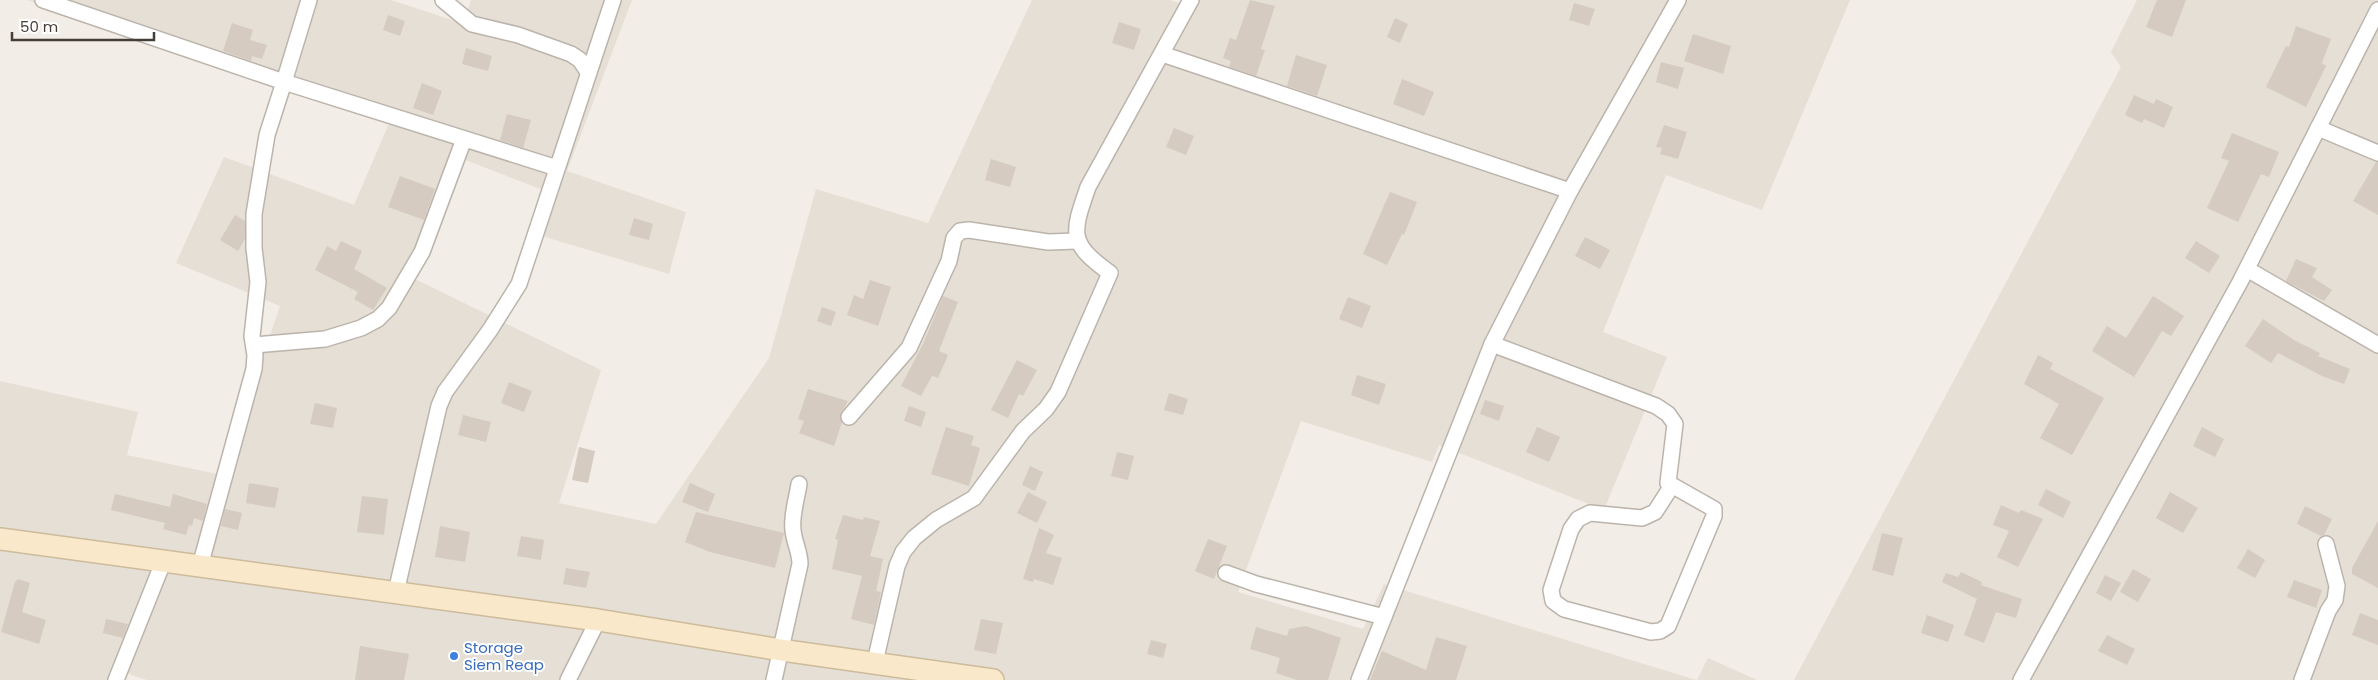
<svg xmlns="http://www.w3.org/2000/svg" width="2378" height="680" viewBox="0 0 2378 680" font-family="Poppins,sans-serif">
<rect width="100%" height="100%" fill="#f2ede7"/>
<g fill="#e5dfd6">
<path d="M27 0H391L464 24 471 0H632L567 171 686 212 669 274 535 234 548 192 463 159 411 277 601 370 559 503 656 524 769 358 816 189 928 223 1032 0H1170L1185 5 1188 0H1850L1762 210 1666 175 1603 332 1667 357 1604 510 1439 445 1432 462 1301 421 1238 592 1363 629 1384 584 1696 680H147L113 669 107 680H0V381L138 412 127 455 222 475 280 306 176 263 224 157 354 205 390 121Z"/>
<path d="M2137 0H2378V680H1794L2121 67 2111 52Z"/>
<path d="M1708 658 1757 680H1697Z"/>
</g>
<g fill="#d5cbc1">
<path d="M1250 0 1275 6 1261 49 1265 50 1256 76 1229 67 1231 61 1223 58 1230 38 1236 40Z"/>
<path d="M2157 0H2186L2172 37 2146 27Z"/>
<path d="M1574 3 1595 9 1589 26 1569 20Z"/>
<path d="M388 15 405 21 400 36 383 30Z"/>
<path d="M1395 18 1408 24 1400 43 1387 37Z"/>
<path d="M1119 22 1141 29 1134 50 1112 43Z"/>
<path d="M232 23 253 30 250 40 267 45 262 59 252 56 251 61 223 51Z"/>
<path d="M2296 26 2331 39 2322 63 2326 66 2306 107 2266 87 2286 46 2289 47Z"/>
<path d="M1693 34 1731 46 1723 74 1684 61Z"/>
<path d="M466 48 492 56 488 71 462 64Z"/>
<path d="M1296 55 1327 65 1317 96 1287 86Z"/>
<path d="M1661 62 1684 68 1678 89 1656 82Z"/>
<path d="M1402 79 1434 92 1424 116 1393 104Z"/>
<path d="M422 83 442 91 433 115 413 108Z"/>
<path d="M2134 95 2154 104 2156 99 2173 107 2164 128 2144 119 2142 123 2125 115Z"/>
<path d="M507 114 531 120 523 148 500 140Z"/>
<path d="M1664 125 1687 132 1678 159 1660 154 1662 148 1656 147Z"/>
<path d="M1174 128 1194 136 1186 155 1166 147Z"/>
<path d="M2232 133 2279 152 2269 177 2261 174 2238 222 2207 208 2229 161 2221 158Z"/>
<path d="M991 159 1016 167 1010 187 985 180Z"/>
<path d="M2376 162H2378V215L2353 201Z"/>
<path d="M400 176 435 189 424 220 388 207Z"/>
<path d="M1390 192 1417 202 1404 235 1402 234 1387 265 1363 254Z"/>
<path d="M235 215 245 221V239L238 251 220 240Z"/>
<path d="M634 218 653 224 649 240 629 235Z"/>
<path d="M1585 237 1610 250 1600 269 1575 256Z"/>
<path d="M341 241 362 251 354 269 387 288 373 310 354 299 358 292 315 270 327 246 336 251Z"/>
<path d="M2196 241 2220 256 2209 273 2185 258Z"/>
<path d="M2296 259 2317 268 2312 277 2332 290 2324 301 2286 281Z"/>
<path d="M870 280 891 287 878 326 847 315 854 295 863 299Z"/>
<path d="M943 296 958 302 939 351 948 355 938 378 932 376 921 396 901 386 923 344Z"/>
<path d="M2153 296 2184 316 2171 336 2162 331 2134 377 2092 351 2107 326 2126 338Z"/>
<path d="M1348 297 1371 306 1362 328 1339 319Z"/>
<path d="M822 307 836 312 831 326 817 321Z"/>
<path d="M2263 319 2294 340 2320 353 2318 356 2350 369 2344 384 2322 376 2278 353 2271 363 2245 346Z"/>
<path d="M2038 355 2053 363 2050 369 2104 398 2072 455 2040 438 2059 404 2024 384Z"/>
<path d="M1017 360 1037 370 1023 396 1019 394 1008 418 991 410Z"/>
<path d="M1357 375 1386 384 1379 405 1351 395Z"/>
<path d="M509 382 532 391 524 412 501 403Z"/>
<path d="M808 389 848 401 840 415 842 422 834 446 799 433 804 421 798 419Z"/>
<path d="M1169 393 1188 399 1183 415 1164 410Z"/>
<path d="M1485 400 1504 406 1499 421 1480 414Z"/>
<path d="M315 403 337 408 333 428 310 424Z"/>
<path d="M909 406 926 412 921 427 904 421Z"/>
<path d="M463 415 491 422 486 442 458 435Z"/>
<path d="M946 427 974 436 971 445 980 448 969 486 931 474Z"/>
<path d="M1537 427 1560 437 1549 462 1526 452Z"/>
<path d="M2202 427 2224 439 2215 457 2193 446Z"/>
<path d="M579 447 595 451 588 483 572 480Z"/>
<path d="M1117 452 1134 456 1128 480 1111 476Z"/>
<path d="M1030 466 1043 472 1035 491 1022 485Z"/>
<path d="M249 483 279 488 275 508 246 503Z"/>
<path d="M690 483 715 494 708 512 682 502Z"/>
<path d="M2046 489 2071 502 2063 518 2038 505Z"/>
<path d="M1028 492 1047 502 1037 523 1017 513Z"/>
<path d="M2170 492 2198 508 2183 533 2156 518Z"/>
<path d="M115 494 170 507 173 494 207 504 203 521 194 518 192 526 189 525 186 535 163 529 165 523 111 510Z"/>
<path d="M362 496 388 499 384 535 357 532Z"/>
<path d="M2001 505 2019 513 2021 510 2043 519 2018 567 1997 557 2009 531 1993 525Z"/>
<path d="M2305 506 2332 519 2324 535 2321 536 2297 524Z"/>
<path d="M225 509 242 513 238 530 221 526Z"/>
<path d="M696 512 784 533 775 568 710 552 685 542Z"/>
<path d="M843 515 863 520 864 517 880 521 870 556 883 559 876 591 881 592 874 625 851 619 862 576 832 569 838 540 835 539Z"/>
<path d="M2378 521V588L2352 574V568Z"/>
<path d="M440 526 470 532 465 562 435 557Z"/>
<path d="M1039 528 1054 535 1046 553 1062 558 1053 585 1034 579 1033 582 1023 579Z"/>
<path d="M1882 533 1903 538 1893 576 1872 570Z"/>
<path d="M521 536 544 540 541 560 517 556Z"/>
<path d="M1208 539 1227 546 1214 579 1195 571Z"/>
<path d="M2248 549 2265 560 2255 578 2237 568Z"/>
<path d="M566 568 590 572 586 588 563 584Z"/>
<path d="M2133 569 2151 579 2138 602 2120 592Z"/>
<path d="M1961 572 1982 582 1981 585 2022 599 2016 618 1996 612 1984 643 1964 635 1977 599 1942 582 1946 573 1958 577Z"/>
<path d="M2105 575 2121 583 2111 601 2096 593Z"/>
<path d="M18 579 30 583 22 612 46 620 39 644 1 632 15 582Z"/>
<path d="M2294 580 2322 590 2316 608 2287 597Z"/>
<path d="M2360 613 2378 620V645L2352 635Z"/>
<path d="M1927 615 1954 625 1948 642 1921 633Z"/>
<path d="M106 619 128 624 123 638 103 633Z"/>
<path d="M981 619 1003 623 996 654 974 650Z"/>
<path d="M1306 626 1341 638 1328 680H1297L1276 673 1280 658 1250 649 1256 627 1287 636 1289 629Z"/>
<path d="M2107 635 2135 649 2127 665 2098 651Z"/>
<path d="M1436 637 1467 646 1456 680H1370L1382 651 1426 670Z"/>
<path d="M1151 640 1167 644 1163 658 1147 654Z"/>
<path d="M360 646 409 654 404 680H355Z"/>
</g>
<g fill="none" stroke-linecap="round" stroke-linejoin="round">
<g stroke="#bcb4ab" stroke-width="18">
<g id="street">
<path d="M43 0 284 82 267 135 254 214V248L258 282 252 336 255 355 254 369 200 566"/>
<path d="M309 0 284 82 557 168"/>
<path d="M443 0 472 24 518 35 571 54 580 60 588 72"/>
<path d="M1162 54 1570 191"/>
<path d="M2318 128 2378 153"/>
<path d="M2247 269 2378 345"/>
<path d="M1492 344 1656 406 1668 414 1675 424 1668 483 1714 509V516L1668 626 1660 631 1651 632 1564 609 1553 601 1551 590 1571 529 1578 519 1590 513 1642 518 1655 512 1671 487"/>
<path d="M254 345 325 339 361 328 378 319 389 308 422 252 464 139"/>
<path d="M849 417 909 348 949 261 954 238 960 231 969 230 1048 242 1077 241"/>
<path d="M1226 573 1256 584 1384 617"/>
<path d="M396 592 439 406 445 392 490 330 519 284 613 0"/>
<path d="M875 662 897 566 903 552 914 538 936 520 974 498 1023 431 1046 409 1058 392 1110 273C1068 243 1072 233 1088 187L1191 0"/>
<path d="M116 680 164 560"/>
<path d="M568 680 598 620"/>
<path d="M774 680 800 564C800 552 794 542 793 530 791 516 797 498 799 484"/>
<path d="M1359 680 1492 344 1570 191 1678 0"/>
<path d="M2021 680 2240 282 2378 10"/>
<path d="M2302 680 2328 611 2335 600 2337 586 2326 544"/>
</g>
</g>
<g stroke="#cdbb9b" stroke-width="24">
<path id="secondary" d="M0 539 598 620 781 650 993 680"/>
</g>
<use href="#street" stroke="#fff" stroke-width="15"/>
<use href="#secondary" stroke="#f9e9ca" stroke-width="21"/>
</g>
<circle fill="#3f7fe0" stroke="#fff" stroke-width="2" cx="454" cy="656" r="5"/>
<g text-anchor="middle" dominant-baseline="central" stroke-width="4" stroke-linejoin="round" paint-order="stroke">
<g font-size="15" fill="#366cbe" stroke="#fff" text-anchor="start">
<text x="464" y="647">Storage<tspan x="464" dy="17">Siem Reap</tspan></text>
</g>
</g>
<path d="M12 32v8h142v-8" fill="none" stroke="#443e37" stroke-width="2.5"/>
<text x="20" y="32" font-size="15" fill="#443e37" stroke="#ffffff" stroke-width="4" paint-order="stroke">50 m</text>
</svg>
